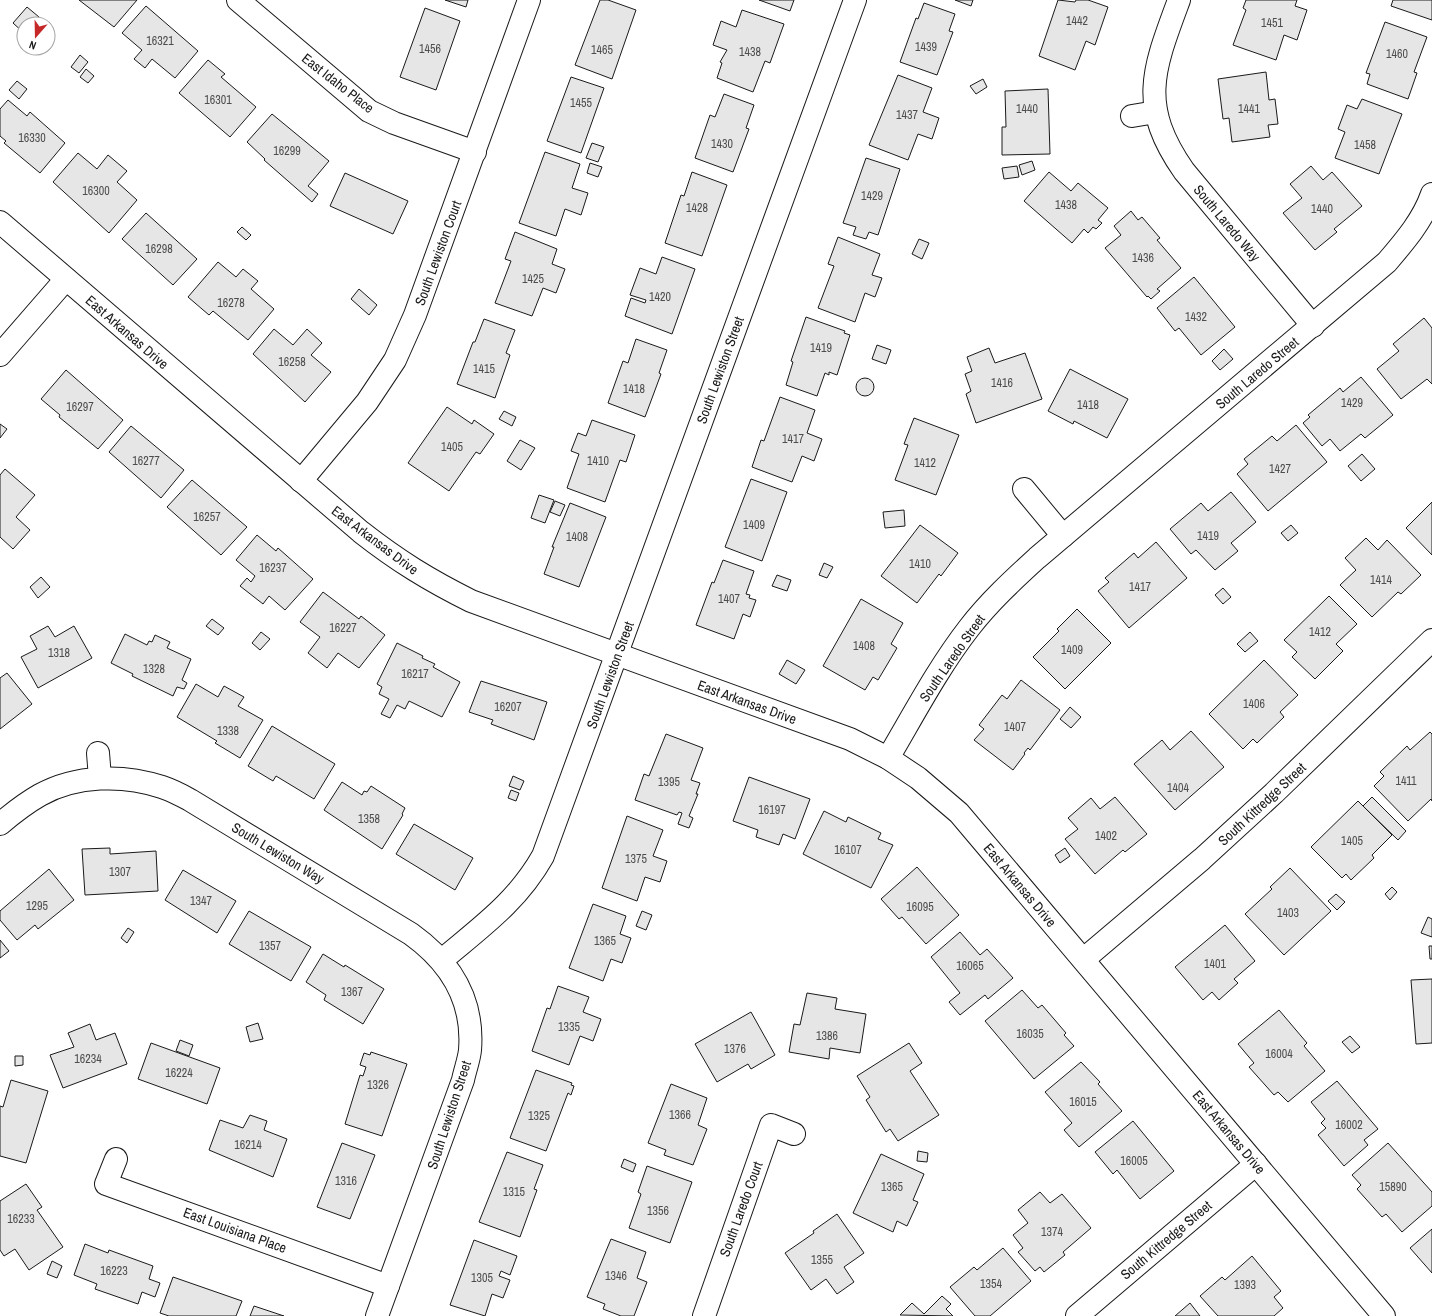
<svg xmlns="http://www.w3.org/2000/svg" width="1432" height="1316" viewBox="0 0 1432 1316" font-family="'Archivo Narrow',sans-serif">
<rect width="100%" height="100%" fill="#fff"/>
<g fill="#e6e6e6" stroke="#1a1a1a">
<path d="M79 0H137L114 27Z"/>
<path d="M445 0H468L466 7Z"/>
<path d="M600 0H608L636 10 612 79 575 65Z"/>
<path d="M759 0H794L790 11Z"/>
<path d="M955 0H973L971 6Z"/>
<path d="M1058 0 1075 2 1076 0H1088L1108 7 1095 45 1086 41 1075 70 1039 56Z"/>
<path d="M1246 0H1297L1295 6 1307 10 1297 40 1284 35 1276 60 1233 45 1246 10 1243 8Z"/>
<path d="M1393 0H1432V20L1391 6Z"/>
<path d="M924 3 955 14 949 31 953 32 937 75 900 62 916 18 918 19Z"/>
<path d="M146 6 198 51 175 78 152 59 145 68 134 59 142 50 122 33Z"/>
<path d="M27 7 39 17 33 24H24V33L13 23Z"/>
<path d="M425 8 460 21 436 90 400 77Z"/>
<path d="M742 10 784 24 770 63 765 61 753 92 717 78 722 63 720 62 727 50 713 45 721 21 736 27Z"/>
<path d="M1385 22 1427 37 1414 72 1417 73 1408 99 1367 84 1370 74 1366 73Z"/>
<path d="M80 55 88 62 79 73 71 67Z"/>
<path d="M208 60 225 74 221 77 256 107 230 137 179 93Z"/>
<path d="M86 69 94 76 88 83 80 77Z"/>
<path d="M1266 72 1269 100 1275 99 1278 124 1268 125 1270 137 1232 142 1229 118 1223 119 1218 79Z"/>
<path d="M898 75 932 88 923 112 939 118 932 139 918 134 908 160 869 145Z"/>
<path d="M571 77 604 88 581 153 547 141Z"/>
<path d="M983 79 987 87 976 94 970 86Z"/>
<path d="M17 81 27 89 19 99 9 90Z"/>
<path d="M1048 89 1050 154 1002 155V127H1006L1005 91Z"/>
<path d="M724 94 754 105 746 128 749 129 733 172 695 158 710 115 715 117Z"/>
<path d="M1362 99 1402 114 1379 174 1335 158 1345 132 1338 129 1347 105 1357 109Z"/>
<path d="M8 100 27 116 30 112 65 143 40 173 4 143 6 141 0 136V109Z"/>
<path d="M272 114 329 161 308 186 318 194 312 202 264 160 265 159 247 142Z"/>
<path d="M592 143 604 147 598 162 586 158Z"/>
<path d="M545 152 580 164 572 188 588 193 581 215 565 209 556 236 519 223Z"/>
<path d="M78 153 97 169 108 155 127 171 117 182 137 200 109 233 53 182Z"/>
<path d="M866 158 900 169 878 235 869 232 866 239 853 235 856 227 843 223Z"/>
<path d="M1032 161 1035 170 1022 175 1019 165Z"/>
<path d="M590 163 602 167 598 177 587 173Z"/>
<path d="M1017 166 1019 177 1004 179 1002 168Z"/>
<path d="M1311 166 1323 180 1332 172 1362 206 1334 229 1337 232 1315 250 1283 213 1302 198 1290 184Z"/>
<path d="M692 172 727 185 702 256 665 243 681 195 684 196Z"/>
<path d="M1049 172 1071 191 1078 183 1108 208 1098 220 1102 223 1096 229 1093 227 1088 233 1084 229 1072 243 1024 201Z"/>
<path d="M345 173 408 201 393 234 330 206Z"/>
<path d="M1131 211 1138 220 1142 217 1160 238 1157 240 1181 268 1157 289 1160 291 1151 299 1148 296 1147 297 1105 248 1121 235 1114 226Z"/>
<path d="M146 213 197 259 173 285 122 239Z"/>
<path d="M242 227 251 235 246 240 237 232Z"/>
<path d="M515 232 557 249 552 264 565 269 556 293 543 288 532 316 495 303 511 261 505 259Z"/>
<path d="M838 237 880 254 872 275 882 278 875 297 865 293 855 322 818 308 834 266 828 264Z"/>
<path d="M919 239 929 243 922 259 912 254Z"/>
<path d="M662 257 695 269 672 334 625 316 631 298 645 303 646 300 630 295 640 268 656 274Z"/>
<path d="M218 262 236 277 243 269 258 281 251 289 274 309 248 340 213 311 209 315 188 297Z"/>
<path d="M1194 277 1235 327 1201 355 1179 328 1175 331 1157 308Z"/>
<path d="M359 289 377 305 369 315 351 299Z"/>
<path d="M806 317 845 331 844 333 850 335 837 375 829 372V375L825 373 817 396 786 385 793 362 791 361Z"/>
<path d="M1424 318 1432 328V384L1427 379 1401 399 1377 369 1399 351 1393 344Z"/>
<path d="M484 319 515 330 506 353 510 355 495 398 457 384 473 342H475Z"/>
<path d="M274 329 293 345 307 329 322 343 311 355 331 372 305 402 253 354Z"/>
<path d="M636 339 667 350 659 373 661 374 645 417 608 403 623 361 628 363Z"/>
<path d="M877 345 891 350 886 364 872 359Z"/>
<path d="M989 348 995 363 1025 353 1042 399 976 423 966 394 971 391 965 374 972 371 967 357Z"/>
<path d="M1224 349 1233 359 1220 370 1212 361Z"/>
<path d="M1070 369 1128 399 1107 438 1074 421 1073 424 1048 411Z"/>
<path d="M66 370 123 420 98 449 59 417 60 415 41 399Z"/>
<path d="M1361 377 1393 415 1365 438 1361 434 1340 451 1330 439 1322 446 1303 423 1310 417 1308 415 1340 388 1343 392Z"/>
<circle cx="865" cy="387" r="9"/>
<path d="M780 397 815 410 807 433 822 439 814 461 802 456 792 482 752 467 761 440 764 441Z"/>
<path d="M447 407 472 424 474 420 494 434 480 454 476 452 449 491 408 463Z"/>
<path d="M504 411 516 417 512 426 499 419Z"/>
<path d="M914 418 959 435 936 495 895 480 908 445 904 444Z"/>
<path d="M592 420 635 435 626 462 620 460 605 502 567 488 579 454 571 451 578 433 586 436Z"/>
<path d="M0 424 7 429 0 438Z"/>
<path d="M1296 425 1327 462 1268 511 1237 474 1248 464 1244 459 1272 436 1277 441Z"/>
<path d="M131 426 184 470 161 498 109 452Z"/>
<path d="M520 440 535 448 521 470 507 461Z"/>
<path d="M1362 454 1375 469 1361 481 1348 466Z"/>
<path d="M5 469 35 495 16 517 30 530 13 549 0 537V475Z"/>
<path d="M751 479 787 492 762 561 725 547Z"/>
<path d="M192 480 247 527 221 555 167 507Z"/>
<path d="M1231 492 1256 522 1231 543 1238 551 1215 570 1196 550 1191 554 1170 529 1201 503 1208 511Z"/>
<path d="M539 495 554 500 545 523 531 518Z"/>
<path d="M555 501 565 505 560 516 550 512Z"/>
<path d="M1432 502V555L1406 528Z"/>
<path d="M570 503 606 517 579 587 544 574 554 547H552Z"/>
<path d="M904 510 905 526 885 528 883 512Z"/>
<path d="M920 525 958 553 941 576 939 574 917 603 881 576Z"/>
<path d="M1291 525 1298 533 1288 541 1281 533Z"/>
<path d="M257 535 276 551 278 548 313 579 285 610 269 596 263 604 240 586 247 578 251 582 255 576 236 560Z"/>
<path d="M1366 538 1378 550 1387 540 1421 575 1401 594 1398 592 1372 617 1340 585 1356 570 1345 558Z"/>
<path d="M1156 542 1187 578 1129 628 1098 591 1109 582 1105 578 1134 553 1138 558Z"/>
<path d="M723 560 754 571 746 594 750 595 749 598 756 600 750 617 743 614 734 639 696 625 712 582 714 583Z"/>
<path d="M824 563 833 567 827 578 819 575Z"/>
<path d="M777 575 791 580 787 591 772 586Z"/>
<path d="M41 577 50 587 38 598 30 587Z"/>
<path d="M1223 588 1231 597 1223 604 1215 595Z"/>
<path d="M323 592 359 619 361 616 385 635 359 668 338 653 327 668 308 653 320 637 300 622Z"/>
<path d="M1329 596 1357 624 1336 644 1343 651 1315 679 1292 657 1297 652 1284 640Z"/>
<path d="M861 599 903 623 891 644 897 648 878 680 873 677 865 690 823 666Z"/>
<path d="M1077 609 1111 643 1065 689 1033 657 1059 631 1057 629Z"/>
<path d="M212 619 224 628 218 635 206 626Z"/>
<path d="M48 626 55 637 74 626 92 658 38 688 21 657 37 649 30 636Z"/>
<path d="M261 632 270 639 260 650 252 643Z"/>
<path d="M1250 632 1258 641 1245 652 1237 644Z"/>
<path d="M125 634 147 645 149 641 152 642 155 635 170 642 167 648 191 659 182 680 187 683 184 689 177 687 173 696 132 676 133 674 111 663Z"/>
<path d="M397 643 423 656 422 658 435 664 433 667 460 682 442 717 409 701 405 709 397 705 390 718 381 714 389 699 379 694 382 687 377 684Z"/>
<path d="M787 660 805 670 796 684 779 674Z"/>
<path d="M1264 660 1298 695 1280 712 1284 717 1257 743 1253 739 1243 749 1209 714Z"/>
<path d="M7 673 32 704 0 729V678Z"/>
<path d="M1021 680 1060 710 1030 750 1028 748 1024 753 1025 754 1013 770 974 740 984 729 979 725 1002 695 1007 699Z"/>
<path d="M481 681 547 702 534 740 491 724 493 720 469 712Z"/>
<path d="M196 684 218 697 224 686 244 697 238 706 263 720 240 758 215 743 217 741 177 717Z"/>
<path d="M1070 707 1081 717 1071 728 1060 719Z"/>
<path d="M272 726 335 764 314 799 276 776 273 781 248 766Z"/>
<path d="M1191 731 1224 767 1175 810 1134 764 1162 740 1170 750Z"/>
<path d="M1430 732 1432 734V801L1431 799 1408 821 1374 786 1384 776 1380 772 1407 746 1410 750Z"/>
<path d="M666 734 703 748 691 780 700 783 696 794H698L689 816 693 818 689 828 678 824 682 813 679 812 677 815 635 800 644 774 649 776Z"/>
<path d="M513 776 524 781 520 790 509 786Z"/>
<path d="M749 777 810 799 795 839 783 834 779 845 756 837 758 830 733 821Z"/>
<path d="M342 782 362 795 364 791 367 792 371 786 405 808 402 814 403 815 382 849 324 810Z"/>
<path d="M511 790 519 793 516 801 508 798Z"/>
<path d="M1115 797 1147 834 1125 852 1123 850 1095 874 1065 839 1078 829 1068 818 1091 798 1100 809Z"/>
<path d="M1372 797 1406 831 1398 840 1363 806Z"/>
<path d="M1358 801 1392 835 1372 855 1374 858 1351 880 1346 874 1342 878 1311 847Z"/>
<path d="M824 811 846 822 848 817 881 833 878 839 893 845 871 888 803 854Z"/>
<path d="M627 816 663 830 653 856 667 861 660 882 645 877 637 901 602 888Z"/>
<path d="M414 824 473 858 455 890 396 854Z"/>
<path d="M110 848V854L156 851 158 891 85 895 82 849Z"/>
<path d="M1065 848 1070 856 1060 863 1055 855Z"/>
<path d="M917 867 959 915 926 944 902 917 899 919 881 899Z"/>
<path d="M1290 868 1331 911 1284 955 1245 914 1272 889 1270 887Z"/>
<path d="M49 869 74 900 38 929 35 925 17 940 0 920V911Z"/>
<path d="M183 870 236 901 217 933 165 900Z"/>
<path d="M1392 887 1397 892 1390 900 1385 894Z"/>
<path d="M1336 894 1345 902 1337 910 1328 901Z"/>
<path d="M593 904 626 916 620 934 631 938 622 963 611 959 603 981 569 968Z"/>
<path d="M249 911 311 947 291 981 229 944Z"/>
<path d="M642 911 652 915 646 930 636 926Z"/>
<path d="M1428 917 1432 919V937L1421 933Z"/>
<path d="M1225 925 1255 961 1234 979 1238 983 1219 1000 1212 992 1203 1000 1175 967Z"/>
<path d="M128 928 134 932 127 943 121 938Z"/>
<path d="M960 932 980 955 987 949 1013 978 988 999 985 995 960 1015 949 1002 960 993 931 957Z"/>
<path d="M0 940 9 951 0 958Z"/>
<path d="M1429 946H1432V959H1430Z"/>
<path d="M323 954 344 967 345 965 384 989 363 1024 324 1000 326 995 306 982Z"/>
<path d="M1432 979V1043L1416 1044 1411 980Z"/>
<path d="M558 986 589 997 583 1012 601 1019 593 1041 580 1036 569 1065 532 1051 547 1008 550 1009Z"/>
<path d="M1022 990 1038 1008 1042 1005 1066 1033 1064 1035 1074 1046 1034 1079 985 1021Z"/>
<path d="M807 993 837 998 835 1009 866 1014 860 1053 830 1048 829 1059 789 1052 794 1024 800 1025Z"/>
<path d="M1279 1010 1307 1043 1304 1046 1325 1071 1288 1102 1278 1092 1274 1095 1249 1067 1254 1063 1238 1044Z"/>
<path d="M751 1012 775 1055 751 1069 748 1064 717 1082 695 1044Z"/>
<path d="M258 1023 263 1039 250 1042 246 1027Z"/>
<path d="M90 1024 96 1040 115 1033 127 1064 63 1088 50 1055 74 1047 68 1033Z"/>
<path d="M1350 1036 1360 1047 1352 1053 1342 1042Z"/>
<path d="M180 1040 193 1045 189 1056 176 1051Z"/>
<path d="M151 1043 220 1068 207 1104 138 1079Z"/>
<path d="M909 1043 922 1063 910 1071 939 1115 898 1141 890 1129 886 1132 866 1100 870 1097 857 1076Z"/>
<path d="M371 1052 407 1064 382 1136 345 1124 360 1075 363 1076 366 1067 360 1065 364 1053 370 1055Z"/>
<path d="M15 1056H23V1065L15 1066Z"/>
<path d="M1081 1062 1100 1082 1098 1084 1122 1111 1079 1147 1064 1130 1072 1123 1045 1092Z"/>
<path d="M536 1070 572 1083 571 1085 574 1086 571 1095 568 1093 546 1151 510 1138Z"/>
<path d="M11 1080 48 1091 26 1163 0 1156V1106L3 1107Z"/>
<path d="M1337 1081 1378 1129 1364 1140 1368 1145 1344 1166 1318 1135 1326 1128 1321 1123 1325 1119 1311 1102Z"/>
<path d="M671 1084 707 1098 698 1125 707 1129 693 1165 664 1155 666 1150 648 1143Z"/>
<path d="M250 1115 267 1121 264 1130 287 1139 273 1177 209 1150 220 1120 243 1128Z"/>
<path d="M1133 1121 1174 1171 1140 1199 1117 1170 1113 1174 1095 1152Z"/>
<path d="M342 1143 375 1155 350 1219 317 1207Z"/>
<path d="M1388 1143 1432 1192V1206L1402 1232 1386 1214 1382 1217 1357 1189 1361 1185 1352 1175Z"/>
<path d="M918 1151 928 1153 927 1162 917 1161Z"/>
<path d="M507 1152 543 1165 534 1189 537 1190 520 1237 479 1222Z"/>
<path d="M881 1154 924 1174 913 1200 918 1202 907 1226 897 1221 893 1232 853 1213Z"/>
<path d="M624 1159 636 1164 633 1172 621 1167Z"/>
<path d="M647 1166 692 1182 670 1243 629 1228 641 1194 638 1192Z"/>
<path d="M26 1184 42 1207 37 1210 63 1247 29 1270 15 1249 4 1256 0 1250V1201Z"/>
<path d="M1040 1192 1050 1203 1062 1194 1091 1228 1063 1252 1065 1255 1044 1272 1040 1267 1035 1271 1018 1252 1023 1248 1013 1235 1028 1223 1018 1210Z"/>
<path d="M837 1214 864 1253 844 1267 854 1282 837 1294 826 1279 811 1290 785 1253 814 1233 813 1231Z"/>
<path d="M1432 1229V1273L1410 1248Z"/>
<path d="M611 1239 646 1252 637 1278 647 1282 634 1316H621L603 1309 605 1304 587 1297Z"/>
<path d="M474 1240 517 1256 510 1275 501 1271 499 1276 510 1280 503 1298 492 1294 485 1316 450 1305Z"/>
<path d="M85 1244 108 1253 109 1250 153 1266 149 1279 160 1283 155 1297 142 1292 138 1304 95 1289 97 1284 74 1275Z"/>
<path d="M1003 1248 1031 1281 990 1316H975L950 1287 974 1267 977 1270Z"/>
<path d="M1252 1256 1281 1291 1274 1297 1283 1308 1274 1316H1218L1200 1296 1222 1277 1225 1280Z"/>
<path d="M52 1261 62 1266 57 1278 47 1274Z"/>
<path d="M173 1277 242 1301 236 1316H169L160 1313Z"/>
<path d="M942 1296 951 1304 946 1309 953 1316 900 1315 912 1303 924 1314Z"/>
<path d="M1190 1303 1200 1316H1175Z"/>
<path d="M254 1306 284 1316H250Z"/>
</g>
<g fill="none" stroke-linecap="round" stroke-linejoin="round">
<g stroke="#1a1a1a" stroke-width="24">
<g id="minor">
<path d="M238 0 369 111 394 123 475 152"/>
<path d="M1179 0C1153 70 1138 105 1184 171L1313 326"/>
<path d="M1132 116 1156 112"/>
<path d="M0 222 361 532C398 561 429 580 471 601L850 739 888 758 918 778 959 813 1384 1316"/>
<path d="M0 355 66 279"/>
<path d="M301 481 367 402 395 360 415 315 529 0"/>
<path d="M1024 489 1063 536"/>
<path d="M98 753 100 778"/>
<path d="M888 758C914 714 938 668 969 628 989 602 1013 580 1037 558L1387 262C1405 241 1423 220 1432 194"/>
<path d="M0 824C13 813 26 803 40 795 76 775 123 774 162 787 171 790 181 795 190 800L411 934C450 962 474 1000 470 1050 469 1060 465 1070 463 1080L377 1316"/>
<path d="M1084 959 1202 859 1274 793 1432 640"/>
<path d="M442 960C481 927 517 902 543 856L855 0"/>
<path d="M116 1159 106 1184 388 1286"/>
<path d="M704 1316 771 1125 794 1134"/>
<path d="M1077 1316 1256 1164"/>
</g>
</g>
<use href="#minor" stroke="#fff" stroke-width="22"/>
</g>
<g text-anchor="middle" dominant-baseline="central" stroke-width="3" stroke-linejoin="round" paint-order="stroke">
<g font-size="12" fill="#4d4d4d">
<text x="1077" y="21">1442</text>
<text x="1272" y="23">1451</text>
<text x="160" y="41">16321</text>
<text x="926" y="47">1439</text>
<text x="430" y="49">1456</text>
<text x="602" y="50">1465</text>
<text x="750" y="52">1438</text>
<text x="1397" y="54">1460</text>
<text x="218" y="100">16301</text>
<text x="581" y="103">1455</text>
<text x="1027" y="109">1440</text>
<text x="1249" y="109">1441</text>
<text x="907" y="115">1437</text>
<text x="32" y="138">16330</text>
<text x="722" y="144">1430</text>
<text x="1365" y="145">1458</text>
<text x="287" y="151">16299</text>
<text x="96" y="191">16300</text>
<text x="872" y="196">1429</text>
<text x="1066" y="205">1438</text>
<text x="697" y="208">1428</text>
<text x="1322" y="209">1440</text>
<text x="159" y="249">16298</text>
<text x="1143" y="258">1436</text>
<text x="533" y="279">1425</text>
<text x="660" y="297">1420</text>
<text x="231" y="303">16278</text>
<text x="1196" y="317">1432</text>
<text x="821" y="348">1419</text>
<text x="292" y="362">16258</text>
<text x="484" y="369">1415</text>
<text x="1002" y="383">1416</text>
<text x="634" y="389">1418</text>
<text x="1352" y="403">1429</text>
<text x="1088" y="405">1418</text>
<text x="80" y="407">16297</text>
<text x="793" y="439">1417</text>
<text x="452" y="447">1405</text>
<text x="146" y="461">16277</text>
<text x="598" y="461">1410</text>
<text x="925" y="463">1412</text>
<text x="1280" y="469">1427</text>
<text x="207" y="517">16257</text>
<text x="754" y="525">1409</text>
<text x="1208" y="536">1419</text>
<text x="577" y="537">1408</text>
<text x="920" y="564">1410</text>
<text x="273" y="568">16237</text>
<text x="1381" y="580">1414</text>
<text x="1140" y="587">1417</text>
<text x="729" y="599">1407</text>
<text x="343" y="628">16227</text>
<text x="1320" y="632">1412</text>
<text x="864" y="646">1408</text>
<text x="1072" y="650">1409</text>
<text x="59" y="653">1318</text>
<text x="154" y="669">1328</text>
<text x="415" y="674">16217</text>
<text x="1254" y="704">1406</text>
<text x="508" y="707">16207</text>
<text x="1015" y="727">1407</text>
<text x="228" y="731">1338</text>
<text x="1406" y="781">1411</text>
<text x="669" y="782">1395</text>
<text x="1178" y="788">1404</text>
<text x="772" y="810">16197</text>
<text x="369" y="819">1358</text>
<text x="1106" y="836">1402</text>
<text x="1352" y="841">1405</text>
<text x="848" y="850">16107</text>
<text x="636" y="859">1375</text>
<text x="120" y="872">1307</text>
<text x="201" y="901">1347</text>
<text x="37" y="906">1295</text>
<text x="920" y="907">16095</text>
<text x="1288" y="913">1403</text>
<text x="605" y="941">1365</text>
<text x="270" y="946">1357</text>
<text x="1215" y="964">1401</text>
<text x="970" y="966">16065</text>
<text x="352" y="992">1367</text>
<text x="569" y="1027">1335</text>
<text x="1030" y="1034">16035</text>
<text x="827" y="1036">1386</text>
<text x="735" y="1049">1376</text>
<text x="1279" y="1054">16004</text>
<text x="88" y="1059">16234</text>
<text x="179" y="1073">16224</text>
<text x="378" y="1085">1326</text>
<text x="1083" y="1102">16015</text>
<text x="680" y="1115">1366</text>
<text x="539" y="1116">1325</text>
<text x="1349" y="1125">16002</text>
<text x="248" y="1145">16214</text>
<text x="1134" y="1161">16005</text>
<text x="346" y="1181">1316</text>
<text x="892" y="1187">1365</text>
<text x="1393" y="1187">15890</text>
<text x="514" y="1192">1315</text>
<text x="658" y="1211">1356</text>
<text x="21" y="1219">16233</text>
<text x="1052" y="1232">1374</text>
<text x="822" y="1260">1355</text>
<text x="114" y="1271">16223</text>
<text x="616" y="1276">1346</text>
<text x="482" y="1278">1305</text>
<text x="991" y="1284">1354</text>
<text x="1245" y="1285">1393</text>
</g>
<g font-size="14" fill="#1a1a1a" stroke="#fff">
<text transform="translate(338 83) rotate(38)">East Idaho Place</text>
<text transform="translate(1227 223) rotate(50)">South Laredo Way</text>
<text transform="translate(438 253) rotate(-70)">South Lewiston Court</text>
<text transform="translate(127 332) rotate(41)">East Arkansas Drive</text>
<text transform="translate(720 370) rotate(-70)">South Lewiston Street</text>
<text transform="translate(1257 373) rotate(-40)">South Laredo Street</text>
<text transform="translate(375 540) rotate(37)">East Arkansas Drive</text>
<text transform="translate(952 658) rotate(-55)">South Laredo Street</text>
<text transform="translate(610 675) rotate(-70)">South Lewiston Street</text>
<text transform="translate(747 702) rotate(20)">East Arkansas Drive</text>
<text transform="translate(1262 804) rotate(-43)">South Kittredge Street</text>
<text transform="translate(278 853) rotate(31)">South Lewiston Way</text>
<text transform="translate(1020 885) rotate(50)">East Arkansas Drive</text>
<text transform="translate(449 1115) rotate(-72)">South Lewiston Street</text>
<text transform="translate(1229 1132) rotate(50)">East Arkansas Drive</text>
<text transform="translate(741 1209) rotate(-70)">South Laredo Court</text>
<text transform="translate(235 1230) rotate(20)">East Louisiana Place</text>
<text transform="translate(1166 1240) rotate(-40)">South Kittredge Street</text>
</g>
</g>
<g transform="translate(36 36) rotate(200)"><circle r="19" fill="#ffffff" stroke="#a3a3a3"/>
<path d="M0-3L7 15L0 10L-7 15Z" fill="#c62828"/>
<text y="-6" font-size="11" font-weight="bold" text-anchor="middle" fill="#1a1a1a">N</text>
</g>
</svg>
